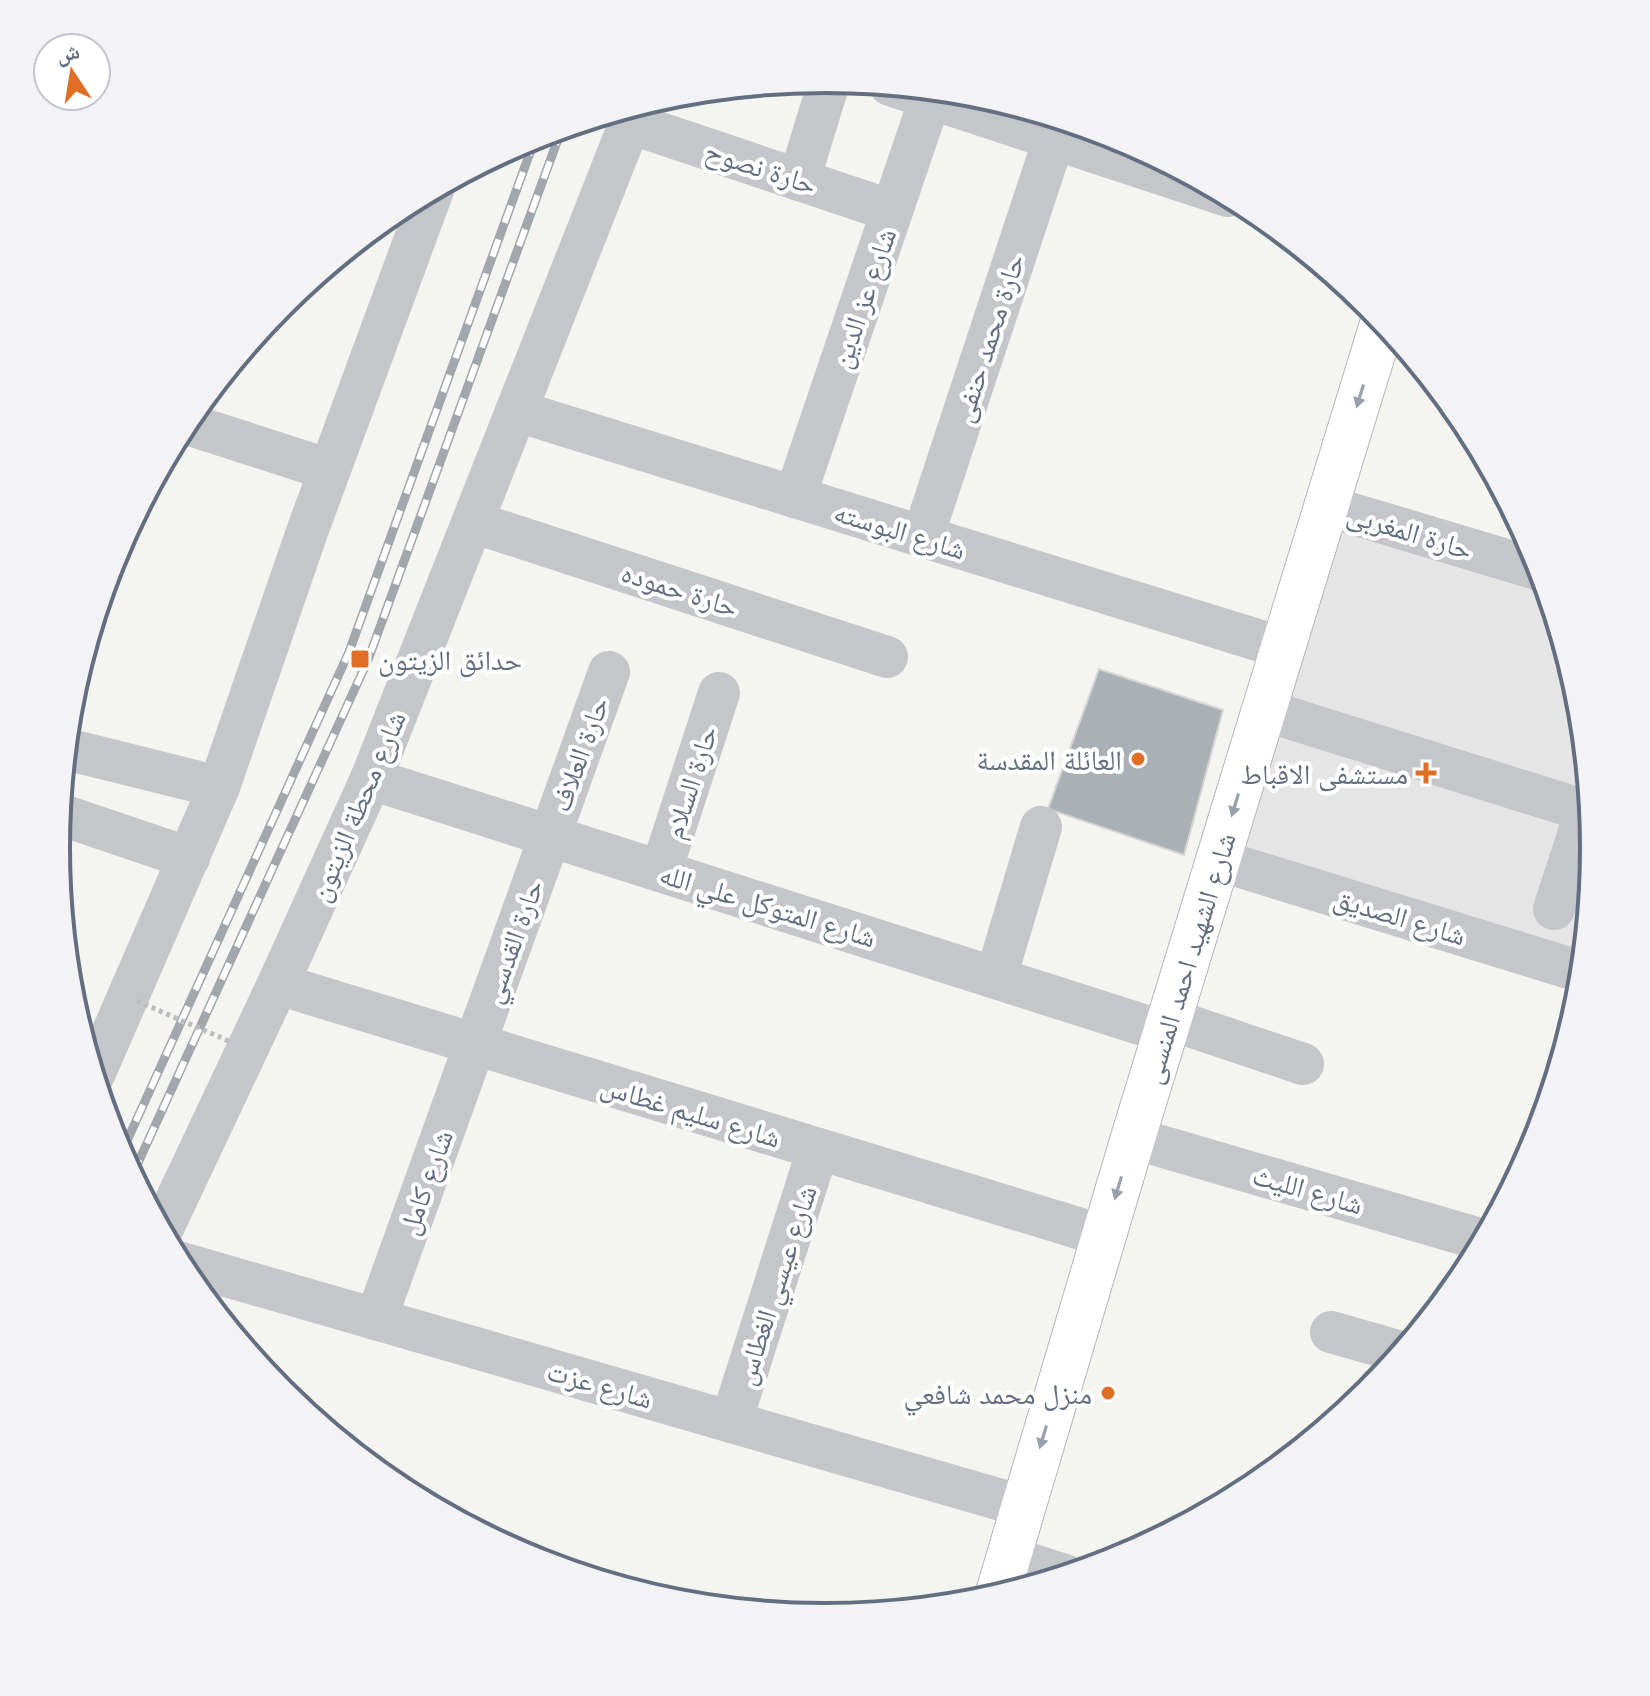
<svg xmlns="http://www.w3.org/2000/svg" width="1650" height="1696" viewBox="0 0 1650 1696" font-family="Quicksand,'Noto Naskh Arabic',sans-serif">
<rect width="100%" height="100%" fill="#f4f4f0"/>
<path fill="#e4e5e4" d="M1345 522 1546 587 1579 698 1594 848 1583 956 1240 851Z"/>
<path fill="#aab0b6" stroke="#d5d5d3" stroke-width="2" d="M1099 669 1223 710 1184 855 1048 809Z"/>
<g fill="none" stroke-linecap="round" stroke-linejoin="round">
<g stroke="#b4b7bc" stroke-width="46">
<path id="major" d="M997 1596 1133 1138 1383 321"/>
</g>
<g stroke="#c4c6ca" stroke-width="42">
<path d="M890 85 1228 196"/>
<path d="M630 123 892 211"/>
<path d="M799 180 830 79"/>
<path d="M517 411 1283 648"/>
<path d="M184 423 330 470"/>
<path d="M795 497 930 99"/>
<path d="M1326 506 1540 570"/>
<path d="M473 522 887 657"/>
<path d="M923 536 1054 139"/>
<path d="M1264 710 1586 811"/>
<path d="M66 749 219 787"/>
<path d="M371 779 1165 1032"/>
<path d="M59 814 189 858"/>
<path d="M1218 860 1582 972"/>
<path d="M661 871 719 693"/>
<path d="M1554 909 1589 802"/>
<path d="M996 977 1041 827"/>
<path d="M278 984 1104 1236"/>
<path d="M1169 1019 1303 1064"/>
<path d="M94 1075 219 787 308 529 433 190"/>
<path d="M1133 1138 1483 1240"/>
<path d="M162 1230 278 984 371 779 637 105"/>
<path d="M178 1262 1022 1506"/>
<path d="M376 1319 609 672"/>
<path d="M1331 1332 1401 1352"/>
<path d="M731 1422 818 1149"/>
<path d="M1008 1557 1065 1575"/>
</g>
<use href="#major" stroke="#fff" stroke-width="44"/>
<g stroke="#a2a6ad" stroke-width="9">
<g id="rail">
<path d="M121 1154 349 652 536 136"/>
<path d="M132 1176 368 660 562 128"/>
</g>
</g>
<use href="#rail" stroke="#fff" stroke-width="6" stroke-dasharray="18" stroke-linecap="butt"/>
<path stroke="#bbbcbf" stroke-width="5" stroke-dasharray="4 4" stroke-linecap="butt" d="M137 1001 231 1042"/>
</g>
<defs><path id="oneway-solid" d="M-6-.8H1V-3.2L6.5 0L1 3.2V.8H-6Z" transform="scale(2)"/></defs>
<g fill="#9aa1ad">
<use href="#oneway-solid" transform="translate(1360 396) rotate(107)"/>
<use href="#oneway-solid" transform="translate(1235 805) rotate(107)"/>
<use href="#oneway-solid" transform="translate(1118 1188) rotate(107)"/>
<use href="#oneway-solid" transform="translate(1043 1437) rotate(107)"/>
</g>
<g fill="#e06e24" stroke="#fff" stroke-width="3">
<rect x="350" y="649" width="20" height="20" rx="4"/>
<circle cx="1138" cy="759" r="8"/>
<path d="M1422 761h8v8h8v8h-8v8h-8v-8h-8v-8h8z"/>
<circle cx="1108" cy="1393" r="8"/>
</g>
<g text-anchor="middle" dominant-baseline="central" stroke-width="8" stroke-linejoin="round" paint-order="stroke">
<g font-size="28" fill="#636f81" stroke="#fff">
<text transform="translate(761 167) rotate(18)">حارة نصوح</text>
<text transform="translate(863 298) rotate(-71)">شارع عز الدين</text>
<text transform="translate(988 338) rotate(-72)">حارة محمد حنفى</text>
<text transform="translate(900 530) rotate(17)">شارع البوسته</text>
<text transform="translate(1410 531) rotate(17)">حارة المغربى</text>
<text transform="translate(680 589) rotate(18)">حارة حموده</text>
<text transform="translate(579 754) rotate(-70)">حارة العلاف</text>
<text transform="translate(690 782) rotate(-72)">حارة السلام</text>
<text transform="translate(357 806) rotate(-67)">شارع محطة الزيتون</text>
<text transform="translate(768 905) rotate(17)">شارع المتوكل علي الله</text>
<text transform="translate(1400 916) rotate(17)">شارع الصديق</text>
<text transform="translate(512 941) rotate(-70)">حارة القدسي</text>
<text transform="translate(1188 958) rotate(-73)">شارع الشهيد احمد المنسى</text>
<text transform="translate(691 1111) rotate(17)">شارع سليم غطاس</text>
<text transform="translate(425 1182) rotate(-70)">شارع كامل</text>
<text transform="translate(1308 1189) rotate(16)">شارع الليث</text>
<text transform="translate(775 1285) rotate(-72)">شارع عيسي الغطاس</text>
<text transform="translate(600 1384) rotate(16)">شارع عزت</text>
</g>
<g font-size="28" fill="#636f81" stroke="#fff" text-anchor="end">
<text x="378" y="659" text-anchor="start">حدائق الزيتون</text>
<text x="1122" y="759">العائلة المقدسة</text>
<text x="1408" y="773">مستشفى الاقباط</text>
<text x="1092" y="1393">منزل محمد شافعي</text>
</g>
</g>
<path d="M0 0H1650V1696H0ZM70 848a755 755 0 1 1 1510 0a755 755 0 1 1-1510 0Z" fill="#f3f3f5" fill-rule="evenodd"/>
<path fill="none" stroke="#636f81" stroke-width="4" d="M70 848a755 755 0 1 1 1510 0a755 755 0 1 1-1510 0Z"/>
<g transform="translate(72 72) rotate(348)"><circle r="38" fill="#ffffff" stroke="#c1c5cd" stroke-width="2"/>
<path d="M0-6L14 30L0 20L-14 30Z" fill="#e06e24"/>
<text y="-12" font-size="22" font-weight="bold" text-anchor="middle" fill="#636f81">ش</text>
</g>
</svg>
